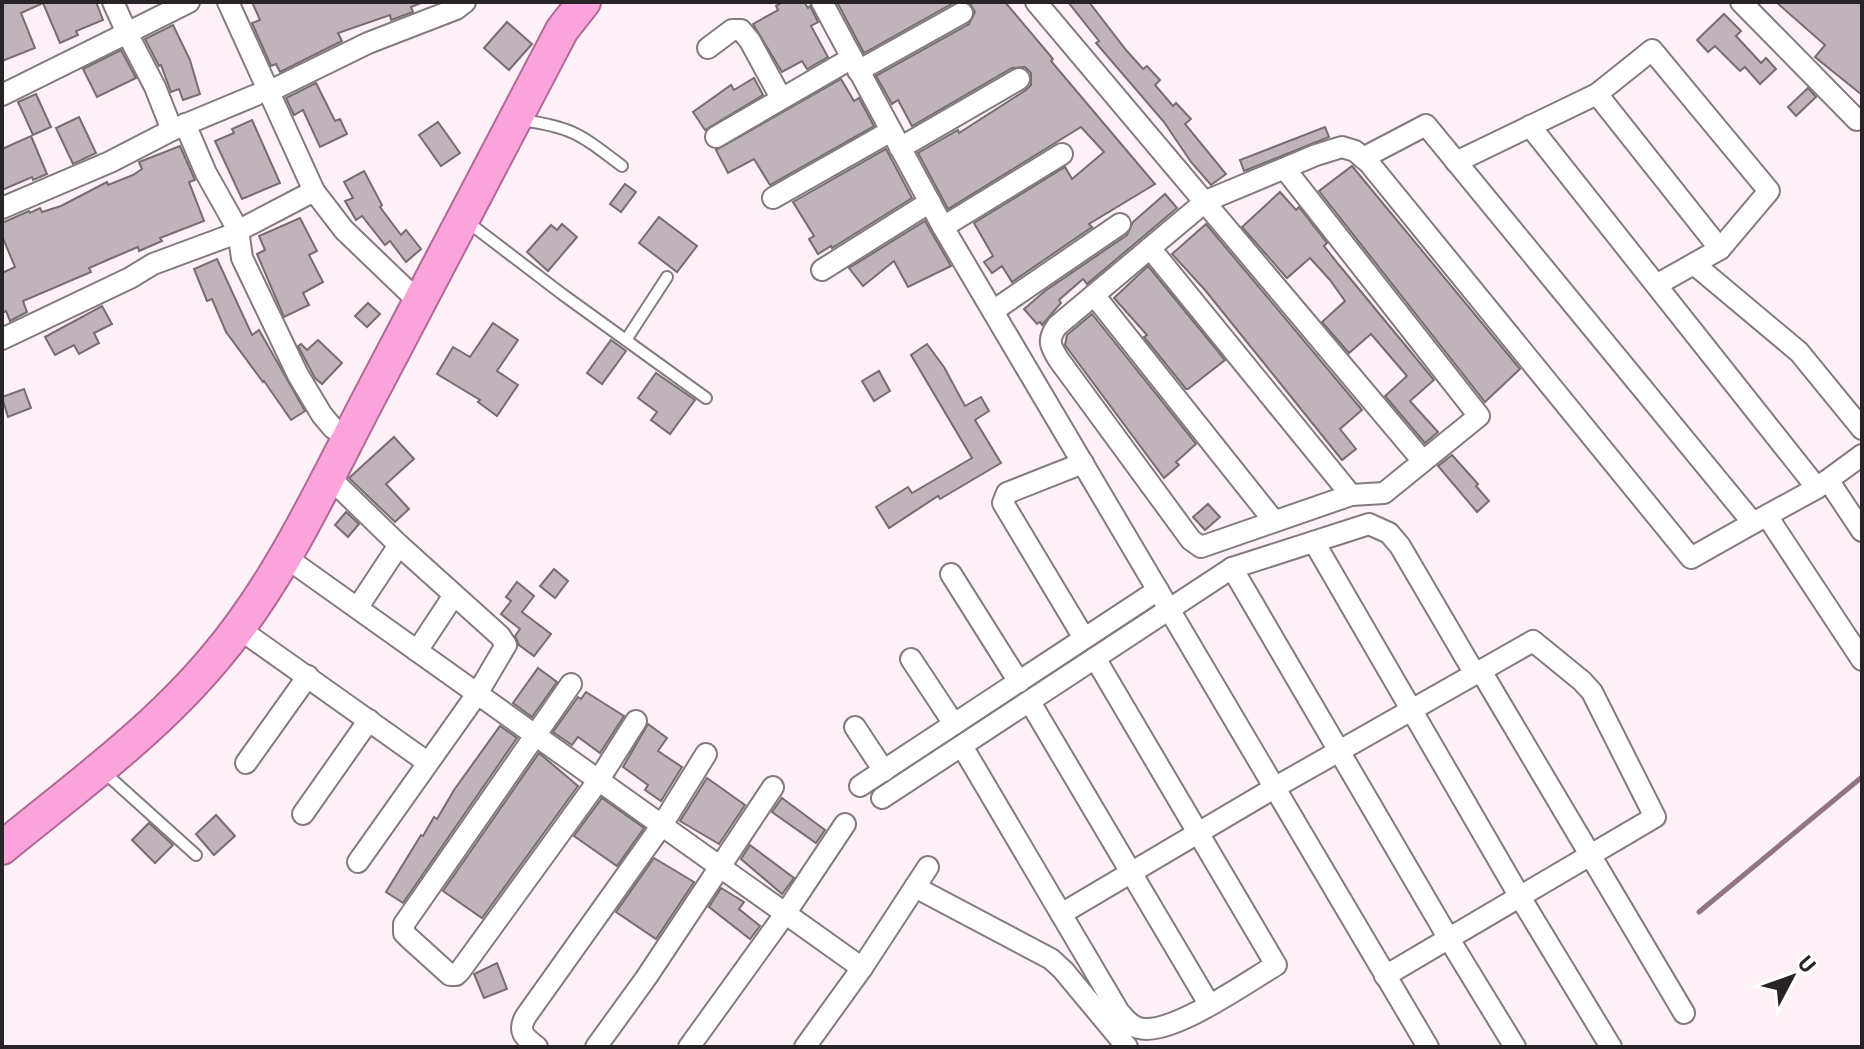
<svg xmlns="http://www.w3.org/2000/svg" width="1864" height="1049" viewBox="0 0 1864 1049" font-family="Barlow,sans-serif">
<rect width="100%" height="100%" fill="#fdf1f7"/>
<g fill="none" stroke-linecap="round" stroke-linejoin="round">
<path stroke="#927486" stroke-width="5" d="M1699 912 1862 777"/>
</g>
<g fill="#bfb4ba" stroke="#776c72" stroke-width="2">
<path d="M2 2H96L103 20 76 31 78 35 60 43 43 3 21 13 35 48 2 61Z"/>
<path d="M252 2H421V3L411 7 413 12 391 20 390 15 338 33 342 41 280 72 276 64 271 66 252 23 260 20Z"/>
<path d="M783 2H804L808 8 810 6 818 22 811 26 828 57 807 69 802 61 782 72 753 24 778 10 776 6Z"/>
<path d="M837 2H955L864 53Z"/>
<path d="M969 2H1005L1053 59 1051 61 1155 184 1089 224 1092 227 1012 282 1002 266 992 273 984 262 993 256 974 223 1065 167 1072 179 1104 152 1081 127 948 209 918 153 958 130 959 133 1026 90 1031 85V73L1025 67 1012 68 912 126 898 100 892 104 876 76 969 24 975 12Z"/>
<path d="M1068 2H1089L1126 50 1143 69 1147 66 1160 80 1155 85 1173 106 1176 103 1191 119 1185 124 1226 174 1211 185 1191 162 1164 122 1096 43 1099 41Z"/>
<path d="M1776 2H1862V95L1815 57 1825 45Z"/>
<path d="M1724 14 1741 31 1736 36 1761 63 1766 58 1776 69 1760 84 1745 67 1740 71 1715 46 1708 52 1697 40Z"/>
<path d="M507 22 532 44 509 70 484 48Z"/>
<path d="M173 25 190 60 200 94 183 100 179 89 171 92 161 65 159 66 145 39Z"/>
<path d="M121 50 136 78 97 97 83 69Z"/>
<path d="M754 78 763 95 705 130 693 112 731 85 734 90Z"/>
<path d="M841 79 854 101 859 98 874 126 770 185 754 159 728 173 716 150Z"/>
<path d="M316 83 335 121 340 119 347 134 320 147 303 110 294 115 286 98Z"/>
<path d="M1808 88 1816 97 1796 116 1788 107Z"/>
<path d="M36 94 51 127 33 135 18 102Z"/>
<path d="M79 117 96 153 73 164 56 128Z"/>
<path d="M252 120 280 183 242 199 215 141 234 133 232 129Z"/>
<path d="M438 122 460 153 441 166 419 135Z"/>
<path d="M1325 127 1329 137 1244 171 1240 160Z"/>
<path d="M31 136 47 174 33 180 32 177 2 190V149Z"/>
<path d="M180 146 195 180 189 182 204 221 160 238 162 241 139 251 138 247 112 258 89 268 91 272 23 301 27 312 10 321 6 311 2 313V273L15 267 2 236V223L29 211 30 213 40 208 42 212 61 206 107 182 108 185 133 175 142 169 139 162Z"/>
<path d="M886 149 912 198 832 248 831 246 818 254 809 239 814 236 793 202Z"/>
<path d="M1352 166 1520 369 1485 402 1319 191Z"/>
<path d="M364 171 382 205 380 207 401 235 406 230 421 249 406 262 390 241 385 245 362 216 356 220 345 201 353 198 344 182Z"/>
<path d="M625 184 636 192 621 212 610 204Z"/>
<path d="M1280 192 1296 210 1299 207 1327 243 1324 246 1339 265 1434 380 1410 401 1438 432 1425 443 1385 396 1407 376 1371 334 1349 353 1322 322 1345 301 1330 280 1310 258 1287 278 1242 227Z"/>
<path d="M1165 194 1177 208 1087 284 1083 279 1059 300 1061 303 1042 325 1040 322 1037 324 1024 309 1045 291 1127 235 1133 222Z"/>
<path d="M659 217 697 246 677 272 639 243Z"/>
<path d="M300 218 317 251 309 255 323 282 303 293 309 305 284 317 257 254 265 250 259 236Z"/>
<path d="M925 221 951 266 908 287 894 261 863 286 849 268Z"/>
<path d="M562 224 577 237 548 271 527 252 551 225 557 230Z"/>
<path d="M1206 224 1362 410 1340 429 1356 449 1342 460 1205 290 1172 254Z"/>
<path d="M217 259 252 335 259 330 305 411 291 420 264 381 263 382 226 332 212 299 207 301 194 269Z"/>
<path d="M1148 266 1225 360 1188 389H1186L1144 337 1147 335 1114 298Z"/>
<path d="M368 303 380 314 367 327 355 316Z"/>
<path d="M102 306 112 324 94 333 99 343 79 354 74 345 55 355 45 337Z"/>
<path d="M1092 314 1196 444 1176 462 1179 465 1164 478 1065 345 1067 335Z"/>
<path d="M493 323 518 340 497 371 518 385 497 416 478 402 480 400 437 374 453 347 470 357Z"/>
<path d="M318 340 342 363 322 384 315 378 298 346 301 344 307 350Z"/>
<path d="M611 340 626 351 602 384 587 373Z"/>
<path d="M927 344 944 367 965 406 981 397 989 411 975 420 1001 463 940 499 938 496 889 528 876 507 908 487 912 493 972 458 911 355Z"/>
<path d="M879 371 890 391 874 401 862 381Z"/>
<path d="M656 373 695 400 670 434 651 420 657 412 638 398Z"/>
<path d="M24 389 31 408 8 417 2 397Z"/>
<path d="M394 437 414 459 386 484 409 509 395 522 349 478Z"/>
<path d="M1452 455 1478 484 1476 486 1489 501 1477 512 1438 466Z"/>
<path d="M1208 504 1220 517 1205 530 1193 517Z"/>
<path d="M346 512 359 524 348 537 335 525Z"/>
<path d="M554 569 568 581 555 598 540 586Z"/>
<path d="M517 582 534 596 522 612 551 634 534 656 519 645 515 636 520 629 501 614 511 601 506 597Z"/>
<path d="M538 668 557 682 532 717 513 703Z"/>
<path d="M586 692 624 716 600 753 578 737 572 745 553 732 578 697 581 699Z"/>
<path d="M648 724 667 738 658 751 682 767 661 801 645 790 648 785 623 767Z"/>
<path d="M500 726 517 738 403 903 386 892 421 835 423 836 434 817 437 819 454 790Z"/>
<path d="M539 753 578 786 482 918 443 891Z"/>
<path d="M707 778 745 805 719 844 680 821Z"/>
<path d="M602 798 644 828 617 866 574 836Z"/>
<path d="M782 798 825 830 816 843 772 812Z"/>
<path d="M216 815 235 836 214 855 196 834Z"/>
<path d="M149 823 173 845 155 863 132 840Z"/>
<path d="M750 845 794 878 782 894 741 859Z"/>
<path d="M654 858 694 882 656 939 616 912Z"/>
<path d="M721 888 744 902 739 909 760 926 750 939 709 907Z"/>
<path d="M497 963 507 989 484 998 474 974Z"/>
</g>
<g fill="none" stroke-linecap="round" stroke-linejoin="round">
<g stroke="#847a80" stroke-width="14">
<g id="service">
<path d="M521 120C573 127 581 135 622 166"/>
<path d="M465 220 562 294 706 398"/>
<path d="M626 340 667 277"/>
<path d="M105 773 196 855"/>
</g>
</g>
<g stroke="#847a80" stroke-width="24">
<g id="minor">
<path d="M113 2 127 33 189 2"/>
<path d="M228 2 314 191 344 230 419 302"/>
<path d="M822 2 943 227 1428 1047"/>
<path d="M1036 2 1422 460"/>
<path d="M1741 2 1857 120"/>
<path d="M708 48 732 30H741L750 41 781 98"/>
<path d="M858 71 962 13"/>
<path d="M268 92 368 43 456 9 465 2"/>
<path d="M1597 94 1720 249"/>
<path d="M2 95 127 33 155 87 172 130"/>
<path d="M185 124 206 173 238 230 242 258 298 375 322 415 333 428 349 438"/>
<path d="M1530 126 1817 488 1862 455"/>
<path d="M716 137 852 58"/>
<path d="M900 148 1019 79"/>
<path d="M1363 158 1426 125 1753 523 1817 488"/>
<path d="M1456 162 1597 94 1652 50 1769 191 1720 249 1658 284"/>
<path d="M1285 169 1479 416 1384 493 1351 495 1201 547 1191 540 1059 360C1050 346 1047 340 1057 326L1206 201 1316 155 1342 147 1355 151 1369 163 1691 558 1753 523"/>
<path d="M773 198 891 131"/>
<path d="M2 208 110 162 172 130 256 95"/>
<path d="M943 227 1062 154"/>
<path d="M1150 248 1351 495"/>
<path d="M1694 264 1799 352 1862 429"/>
<path d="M822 270 930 202"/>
<path d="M1094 295 1274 521"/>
<path d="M993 311 1120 224"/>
<path d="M2 339 130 278 153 264 226 237 314 191"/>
<path d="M1083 463 1007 493 1003 503 1084 638"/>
<path d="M329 477 399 545 500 636 506 645 477 694 358 862"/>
<path d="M1828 480 1862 531"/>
<path d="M1767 516 1862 660"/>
<path d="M1314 542 1520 897 1611 1047"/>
<path d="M284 556 862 968"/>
<path d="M1232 568 1449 939 1515 1047"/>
<path d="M951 574 1019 682"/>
<path d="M358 607 399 545"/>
<path d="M238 628 427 762"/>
<path d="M417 651 454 595"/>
<path d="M911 659 954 724"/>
<path d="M1481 671 1684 1013"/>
<path d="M571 684 404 924V933L408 937 450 975H456L460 971 598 781 636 721"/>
<path d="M1030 702 1209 1004"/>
<path d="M855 727 884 771"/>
<path d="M962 746 1119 1012C1125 1019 1130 1026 1139 1028 1170 1037 1247 982 1276 965L1095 658"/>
<path d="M246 763 308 676"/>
<path d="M860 786 1158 590"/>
<path d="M882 798 1232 568 1369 524 1389 533 1400 546 1475 674"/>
<path d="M303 814 369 720"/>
<path d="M915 887 1051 959 1063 970 1127 1047"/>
<path d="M1061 914 1274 788 1533 641 1582 681 1592 692 1655 817 1385 976"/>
<path d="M537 1047C524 1037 517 1031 526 1016L662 825 706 754"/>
<path d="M596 1047 646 978 773 787"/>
<path d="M689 1047 785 914 845 824"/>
<path d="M805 1047 862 968 928 867"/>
</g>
</g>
<g stroke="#b06996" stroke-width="36">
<path id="trunk" d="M2 848C75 788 153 732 214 659 279 583 322 488 368 400 432 276 497 153 562 30L584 2"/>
</g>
<use href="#service" stroke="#fff" stroke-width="10"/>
<use href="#minor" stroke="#fff" stroke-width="20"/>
<use href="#trunk" stroke="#fba4db" stroke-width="32"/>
</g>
<rect width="1864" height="1049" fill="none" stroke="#282326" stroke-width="8"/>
<g transform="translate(1792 977) rotate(49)" stroke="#ffffff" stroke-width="6" paint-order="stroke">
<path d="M0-6L14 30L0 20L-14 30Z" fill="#282326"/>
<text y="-12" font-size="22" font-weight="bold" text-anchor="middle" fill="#282326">U</text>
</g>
</svg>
